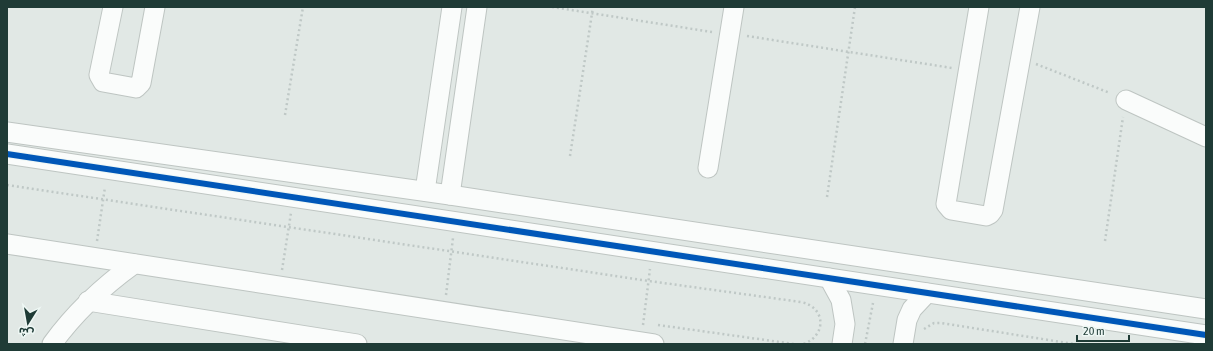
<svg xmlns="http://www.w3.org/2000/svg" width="1213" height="351" viewBox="0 0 1213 351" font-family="'Asap Condensed','Noto Sans Arabic',sans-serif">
<rect width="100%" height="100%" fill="#e1e8e5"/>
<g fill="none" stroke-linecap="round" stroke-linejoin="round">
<g stroke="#bec5c2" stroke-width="21">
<g id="minor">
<path d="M113 7 99 75 103 82 136 88 141 83 155 7"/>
<path d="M979 7 946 204 951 210 986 216 990 214 993 210 1030 7"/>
<path d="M1126 100 1206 137"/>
<path d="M7 132 450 195 1206 309"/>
<path d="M7 154 1206 335"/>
<path d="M708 168 734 7"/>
<path d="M425 191 452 7"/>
<path d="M450 195 477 7"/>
<path d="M7 244 654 344"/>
<path d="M829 278 841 300 845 324 842 344"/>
<path d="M88 301 357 344"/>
<path d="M52 344C76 311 102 287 134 264"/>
<path d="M903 344 907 320 912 309 927 293"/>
</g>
</g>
<g stroke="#bfc8c6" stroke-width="2.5" stroke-dasharray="2 3" stroke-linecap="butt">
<path d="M552 7 712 32"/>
<path d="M747 36 952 68"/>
<path d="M1036 64 1110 93"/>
<path d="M285 115 303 7"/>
<path d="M570 156 593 7"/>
<path d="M7 185 649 281 801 302C826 307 827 336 803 344"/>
<path d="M827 197 855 7"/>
<path d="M97 241 105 187"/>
<path d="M1105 241 1123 117"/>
<path d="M282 270 291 213"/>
<path d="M446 295 453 238"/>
<path d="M643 325 650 269"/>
<path d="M658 325 794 344"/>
<path d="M924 329 934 323H941L1074 344"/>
<path d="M865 344 873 303"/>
</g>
<use href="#minor" stroke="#fafcfb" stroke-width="19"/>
<g stroke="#eef7f4" stroke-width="8">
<path id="cycleway" d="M7 154 1206 335"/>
</g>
<use href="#cycleway" stroke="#0057b8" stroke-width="6"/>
</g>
<rect width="1213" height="351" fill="none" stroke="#1f3b36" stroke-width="16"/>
<g transform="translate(28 323) rotate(191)" stroke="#eef7f4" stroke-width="3" paint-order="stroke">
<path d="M0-3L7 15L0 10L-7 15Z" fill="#1f3b36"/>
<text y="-6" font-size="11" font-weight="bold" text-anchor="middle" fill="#1f3b36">ش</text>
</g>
<path d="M1077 335v6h52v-6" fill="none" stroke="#1f3b36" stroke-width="2"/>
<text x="1083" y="335" font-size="12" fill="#1f3b36" stroke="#eef7f4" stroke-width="3" paint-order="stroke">20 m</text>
</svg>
